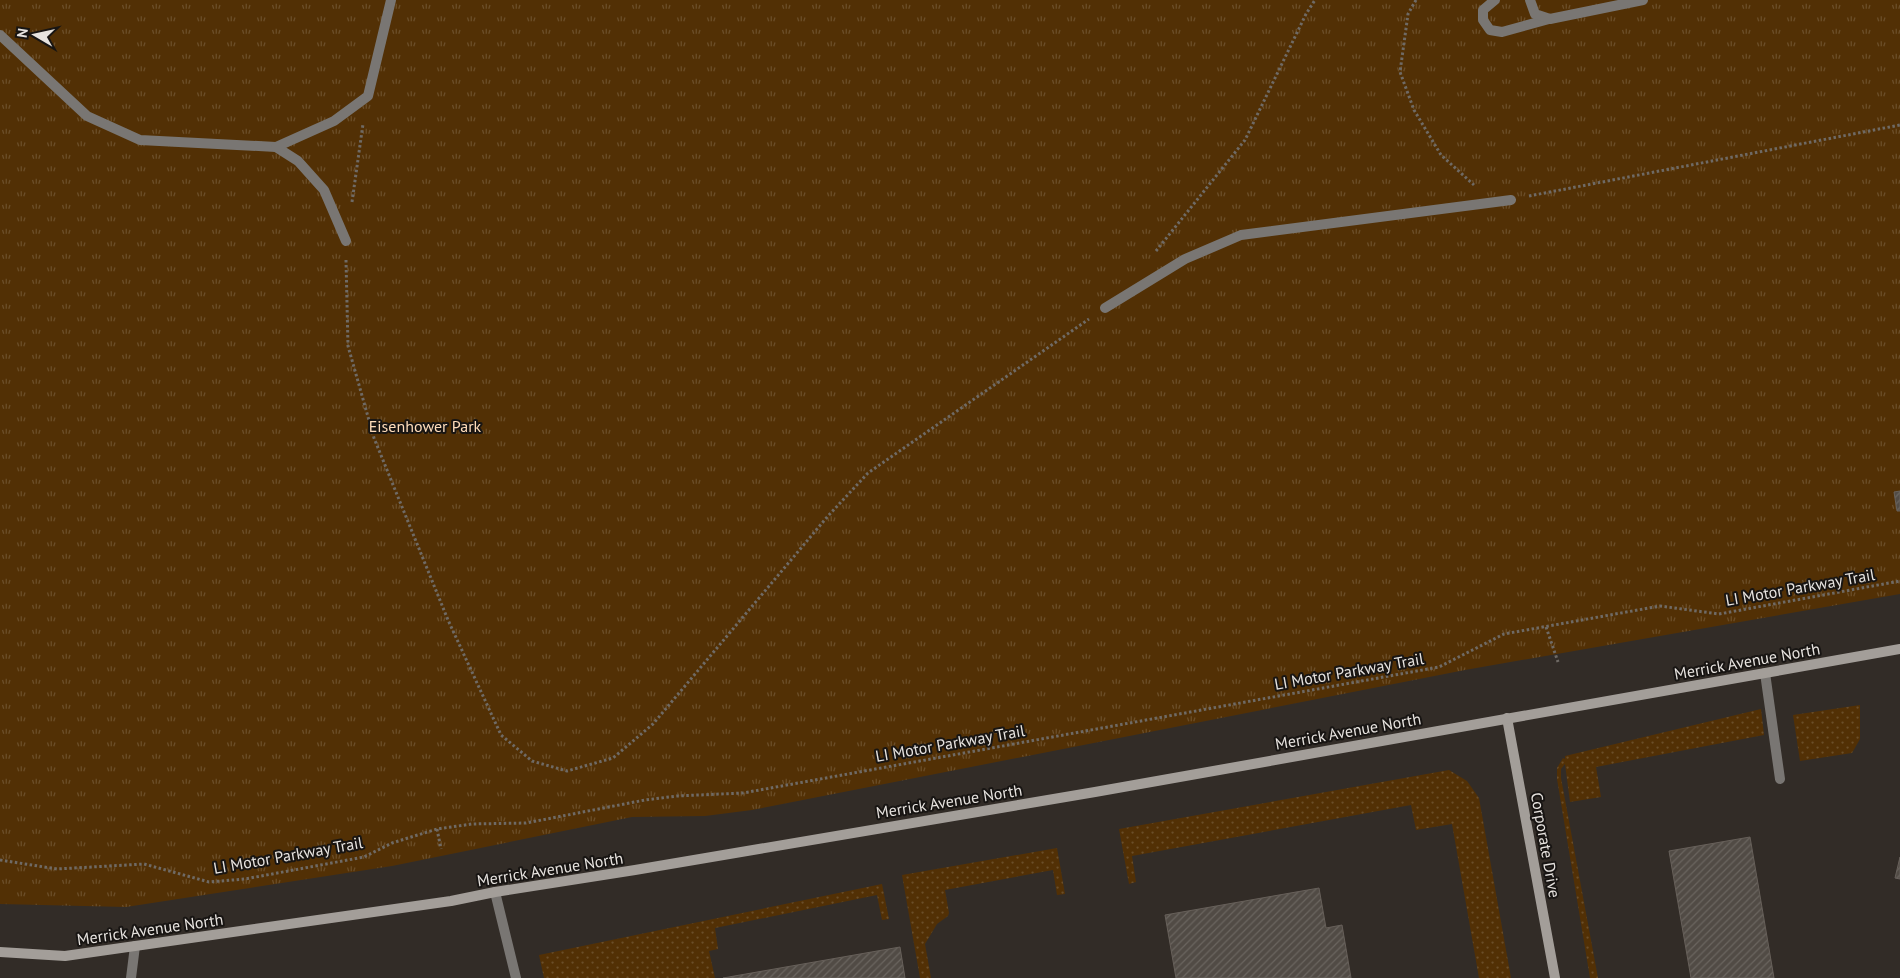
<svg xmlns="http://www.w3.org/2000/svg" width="1900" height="978" viewBox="0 0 1900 978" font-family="'PT Sans',sans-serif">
<defs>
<pattern id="grass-dots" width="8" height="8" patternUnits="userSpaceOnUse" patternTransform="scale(1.25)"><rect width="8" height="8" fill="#523005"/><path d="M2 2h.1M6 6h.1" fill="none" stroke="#6b4e29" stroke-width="1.8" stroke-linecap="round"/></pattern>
<pattern id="park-tufts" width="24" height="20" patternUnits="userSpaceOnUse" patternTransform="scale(1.25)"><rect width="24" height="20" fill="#523005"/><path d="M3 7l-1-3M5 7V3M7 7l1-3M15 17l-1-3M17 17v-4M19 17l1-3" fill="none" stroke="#6b4e29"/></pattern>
<pattern id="building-hatch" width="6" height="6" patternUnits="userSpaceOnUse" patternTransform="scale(1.25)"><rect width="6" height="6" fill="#514b45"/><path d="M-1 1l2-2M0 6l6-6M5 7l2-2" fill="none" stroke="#6a655f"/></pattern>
</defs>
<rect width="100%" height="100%" fill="#322c27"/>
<g fill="url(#grass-dots)">
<path d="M1860 705V739L1852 753 1800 761 1793 715Z"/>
<path d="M1761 709 1764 735 1596 767 1601 797 1570 802 1565 764 1561 769V778L1598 978H1590L1557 779V768L1563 758 1565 759V756Z"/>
<path d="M1449 770 1467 781 1479 798 1511 978H1479L1452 824 1416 830 1411 805 1132 856 1136 882 1129 884 1119 829Z"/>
<path d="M1057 848 1065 894 1057 895 1053 870 945 890 949 913 948 916 937 924 925 944 931 978H920L902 875Z"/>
<path d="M882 884 889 919 882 920 877 895 715 928 718 949 709 951 715 978H544L539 955Z"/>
</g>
<path fill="url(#park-tufts)" d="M0 0H1900V594L1465 670 752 810 705 816 632 817 392 866 126 907 0 904Z"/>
<g fill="url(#building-hatch)" stroke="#67605a">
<path d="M1900 491V511H1897L1894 492Z"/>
<path d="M1750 837 1774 978H1691L1669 851Z"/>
<path d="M1900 857V879L1895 878Z"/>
<path d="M1319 888 1326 928 1342 925 1351 978H1176L1165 915Z"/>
<path d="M900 947 905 978H723Z"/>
</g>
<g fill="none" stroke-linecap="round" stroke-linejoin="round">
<g stroke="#6f6a65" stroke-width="3" stroke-dasharray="2.5 2.5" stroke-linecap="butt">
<path d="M1416 0 1408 14 1400 72 1414 110 1441 155 1474 185"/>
<path d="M1529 196 1900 125"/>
<path d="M352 202 363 124"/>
<path d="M1156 251 1245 140 1306 14 1315 0"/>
<path d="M346 260 348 346 374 438 448 620 501 735 532 761 567 771 613 758 653 724 828 516 868 473 1089 319"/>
<path d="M1546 627 1558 662"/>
<path d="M437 829 441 849"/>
<path d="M0 860 57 869 144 864 209 882 245 879 364 857 392 843 437 829 472 824 526 823 645 800 677 796 743 793 1439 667 1504 634 1660 606 1719 614 1900 581"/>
</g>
<g stroke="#797673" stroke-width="10">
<path d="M1495 0 1483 10V20L1490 30 1502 32 1549 19"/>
<path d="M1530 0 1535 14 1550 19 1643 0"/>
<path d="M0 35 87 116 140 140 276 147 298 161 324 190 346 241"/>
<path d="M276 147 334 121 368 96 391 0"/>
<path d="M1105 308 1185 259 1241 235 1511 200"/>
<path d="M1765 673 1780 779"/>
</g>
<g stroke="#797673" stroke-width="10">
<path d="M495 892 516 978"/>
<path d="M131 978 135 946"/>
</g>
<g stroke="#a39e99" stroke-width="10">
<path d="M1507 718 1555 978"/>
<path d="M0 952 65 956 451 901 495 892 635 870 1095 792 1900 649"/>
</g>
</g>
<g text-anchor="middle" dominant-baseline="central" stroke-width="4" stroke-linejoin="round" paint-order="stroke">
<g font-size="16" fill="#fedcba" stroke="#181513">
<text x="425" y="426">Eisenhower Park</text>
</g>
<g font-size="16" fill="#e7e3df" stroke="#181513">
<text transform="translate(1800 587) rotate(-10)">LI Motor Parkway Trail</text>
<text transform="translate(1747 661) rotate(-10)">Merrick Avenue North</text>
<text transform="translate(1349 671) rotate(-10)">LI Motor Parkway Trail</text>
<text transform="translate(1348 731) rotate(-10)">Merrick Avenue North</text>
<text transform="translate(950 743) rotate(-10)">LI Motor Parkway Trail</text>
<text transform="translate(949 801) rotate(-9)">Merrick Avenue North</text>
<text transform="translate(1546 845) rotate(80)">Corporate Drive</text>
<text transform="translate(288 855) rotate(-10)">LI Motor Parkway Trail</text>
<text transform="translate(550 869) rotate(-9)">Merrick Avenue North</text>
<text transform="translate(150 929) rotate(-8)">Merrick Avenue North</text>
</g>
</g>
<g transform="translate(35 35) rotate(279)" stroke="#181513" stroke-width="4" paint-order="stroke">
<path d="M0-4L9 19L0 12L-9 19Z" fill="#e7e3df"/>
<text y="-8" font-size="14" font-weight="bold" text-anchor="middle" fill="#e7e3df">N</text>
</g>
</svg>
